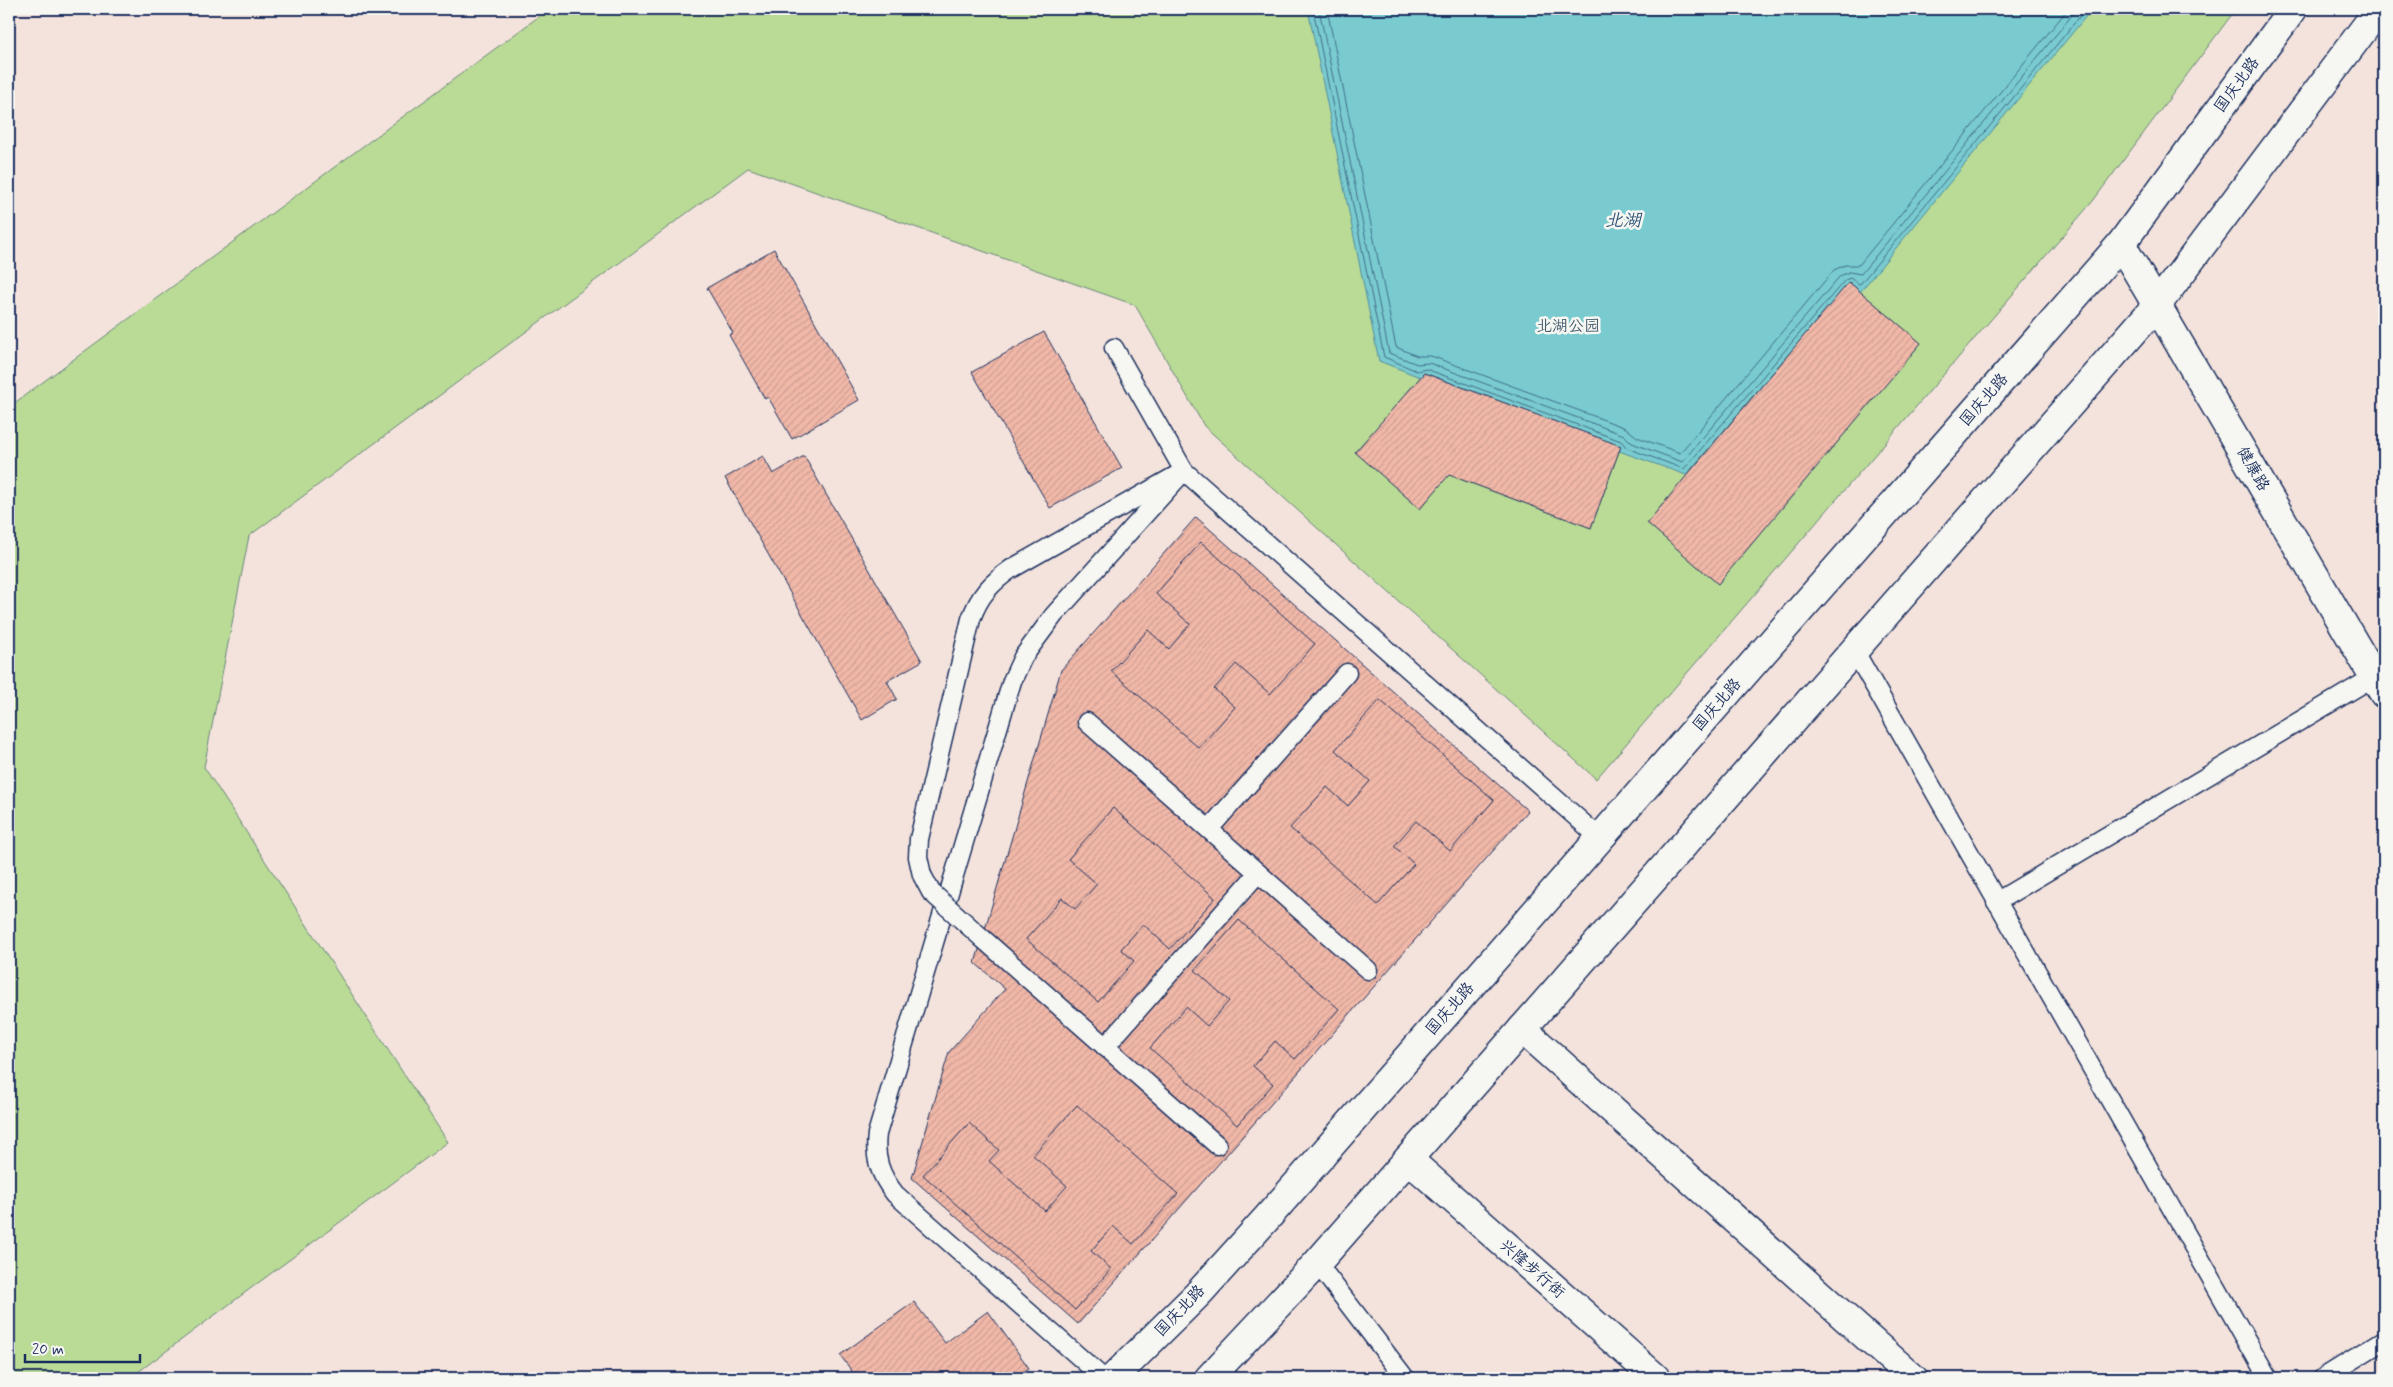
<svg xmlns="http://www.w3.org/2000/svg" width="2393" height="1387" viewBox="0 0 2393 1387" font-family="Mynerve,'LXGW WenKai TC',sans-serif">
<defs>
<pattern id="building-hatch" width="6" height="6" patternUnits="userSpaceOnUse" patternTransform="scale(1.25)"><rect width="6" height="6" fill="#f1b8a8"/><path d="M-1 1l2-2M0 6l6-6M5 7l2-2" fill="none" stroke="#ce9e93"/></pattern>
</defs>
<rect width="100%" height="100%" fill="#f4e3dc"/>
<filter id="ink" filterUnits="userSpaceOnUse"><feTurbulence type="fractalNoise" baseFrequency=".02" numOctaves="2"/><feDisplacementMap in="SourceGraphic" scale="10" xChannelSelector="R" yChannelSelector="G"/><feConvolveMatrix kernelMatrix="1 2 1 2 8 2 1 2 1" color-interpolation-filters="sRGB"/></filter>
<g filter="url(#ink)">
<path fill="#b9db95" stroke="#6a857a" d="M549 9H2236L2093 201 1596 779 1204 426 1135 305 748 168 249 536 204 767 448 1142 130 1378H9V407Z"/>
<path fill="#79cbcf" stroke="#538da2" d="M1308 9H2092L1860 292 1849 283 1686 475 1619 451 1621 447 1424 373 1420 377 1379 361Z"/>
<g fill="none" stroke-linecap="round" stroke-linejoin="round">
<g stroke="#416d8b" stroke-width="1">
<path d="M1313 9 1384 357 1417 371 1426 369 1621 441 1627 448 1684 469 1845 280 1850 278 1859 284 1861 283 2086 9"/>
<path d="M1319 9 1389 353 1417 364 1429 363 1624 435 1632 443 1682 462 1840 276 1849 272 1861 274 2077 9"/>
<path d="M1327 9 1396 347 1417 356H1431L1626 428 1637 437 1680 453 1834 270 1845 265H1859L2068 9"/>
</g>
</g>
<g fill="url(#building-hatch)" stroke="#1b2f5e">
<path d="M774 249 859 400 792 439 768 397 765 399 729 335 733 333 707 288Z"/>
<path d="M1849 282 1921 343 1718 584 1647 523Z"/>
<path d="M1044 332 1122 468 1050 508 972 372Z"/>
<path d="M1424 373 1621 446 1591 528 1449 475 1420 509 1355 452Z"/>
<path d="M763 456 773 474 804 456 922 661 887 681 897 699 862 720 725 478Z"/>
<path d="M1196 517 1528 811 1078 1324 912 1178 949 1052 1005 989 975 963 1061 670Z"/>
<path d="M1201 542 1315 644 1270 694 1236 664 1214 689 1235 707 1199 748 1111 671 1148 630 1169 649 1190 624 1156 594Z"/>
<path d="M1380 700 1494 800 1450 851 1416 821 1394 846 1414 864 1378 905 1290 828 1327 787 1348 806 1370 781 1335 750Z"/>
<path d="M1113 808 1215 898 1170 949 1143 924 1121 949 1134 961 1098 1002 1026 939 1062 898 1075 909 1097 884 1068 859Z"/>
<path d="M1239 920 1339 1009 1295 1059 1275 1041 1253 1066 1273 1084 1237 1125 1150 1048 1186 1007 1207 1026 1229 1001 1195 970Z"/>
<path d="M1077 1105 1178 1194 1133 1244 1113 1226 1091 1251 1111 1269 1075 1310 923 1175 969 1123 999 1150 989 1161 1045 1211 1067 1186 1033 1155Z"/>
<path d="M914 1302 945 1343 988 1311 1029 1368 1015 1378H857L840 1355Z"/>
</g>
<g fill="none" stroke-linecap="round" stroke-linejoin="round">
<g stroke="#1b2f5e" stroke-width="21">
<g id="lane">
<path d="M1854 650 2268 1378"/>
<path d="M1087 722 1368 970"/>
<path d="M1209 829 1347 673"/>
<path d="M922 875 918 857 919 839 971 619C979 596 991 583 1011 569L1184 471 1114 348"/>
<path d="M1996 902 2382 672"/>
<path d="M982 938 1217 1145"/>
<path d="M1105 1047 1258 873"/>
<path d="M1317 1263 1405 1378"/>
<path d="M1103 1378 895 1194C880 1175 874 1158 877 1134L1012 681 1023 657 1054 615 1184 471 1600 838"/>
<path d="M2323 1378 2384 1340"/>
</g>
</g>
<g stroke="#1b2f5e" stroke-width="31">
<g id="street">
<path d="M1522 1029 1913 1378"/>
<path d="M1408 1159 1656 1378"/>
</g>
</g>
<g stroke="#1b2f5e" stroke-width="31">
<path id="secondary" d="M2121 244 2384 694"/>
</g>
<g stroke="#1b2f5e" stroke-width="31">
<g id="primary">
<path d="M1113 1378 1198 1294 1267 1218 2121 244 2293 9"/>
<path d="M1209 1378 1317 1263 2157 305 2379 9"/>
</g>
</g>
<use href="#lane" stroke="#f6f6f2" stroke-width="18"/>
<use href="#street" stroke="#f6f6f2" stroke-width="28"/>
<use href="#secondary" stroke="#f6f6f2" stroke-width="28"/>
<use href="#primary" stroke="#f6f6f2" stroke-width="28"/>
<g stroke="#1b2f5e" stroke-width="21" stroke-linecap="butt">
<path id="lane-bridge" d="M922 875 931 892 982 938"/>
</g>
<use href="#lane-bridge" stroke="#f6f6f2" stroke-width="18"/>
</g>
</g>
<g text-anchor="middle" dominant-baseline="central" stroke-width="5" stroke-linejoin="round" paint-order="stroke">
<g font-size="16" fill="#1b2f5e" stroke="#f6f6f2">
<text transform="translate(2237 85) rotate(-54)">国庆北路</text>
<text transform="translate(1984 400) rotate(-49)">国庆北路</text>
<text transform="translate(2253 469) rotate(60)">健康路</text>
<text transform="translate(1717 705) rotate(-49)">国庆北路</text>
<text transform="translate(1450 1009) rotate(-49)">国庆北路</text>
<text transform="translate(1532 1269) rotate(41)">兴隆步行街</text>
<text transform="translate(1180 1311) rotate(-46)">国庆北路</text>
</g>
<g font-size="16" fill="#425a6c" stroke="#f6f6f2">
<text x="1568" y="326">北湖公园</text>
</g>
<g font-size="18" font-style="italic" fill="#32567a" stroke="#f6f6f2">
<text x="1623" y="221">北湖</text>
</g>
</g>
<rect width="2393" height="1387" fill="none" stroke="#f6f6f2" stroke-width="30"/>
<rect x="15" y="15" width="2363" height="1357" fill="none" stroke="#1b2f5e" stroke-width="2" filter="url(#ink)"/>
<path d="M25 1354v8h115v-8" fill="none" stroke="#1b2f5e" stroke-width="2.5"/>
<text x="32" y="1354" font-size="15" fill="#1b2f5e" stroke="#f6f6f2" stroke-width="4" paint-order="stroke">20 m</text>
</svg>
